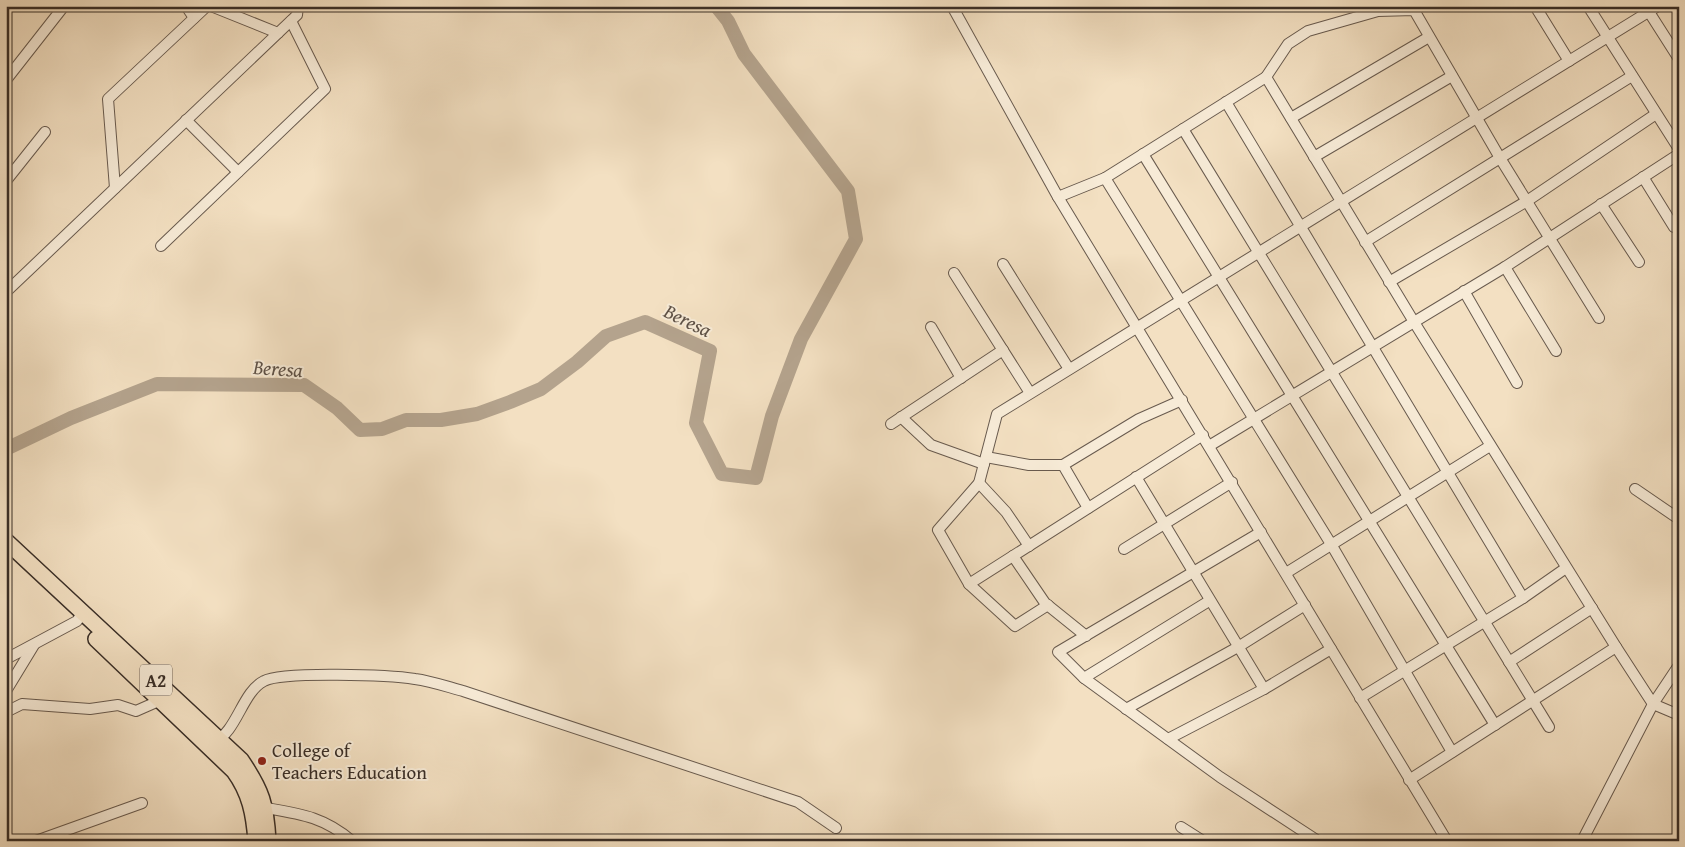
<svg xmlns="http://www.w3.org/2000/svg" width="1685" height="847" viewBox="0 0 1685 847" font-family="'Gentium Book Plus',serif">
<rect width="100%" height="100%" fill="#f3e0c2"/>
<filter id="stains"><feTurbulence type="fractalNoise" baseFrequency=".004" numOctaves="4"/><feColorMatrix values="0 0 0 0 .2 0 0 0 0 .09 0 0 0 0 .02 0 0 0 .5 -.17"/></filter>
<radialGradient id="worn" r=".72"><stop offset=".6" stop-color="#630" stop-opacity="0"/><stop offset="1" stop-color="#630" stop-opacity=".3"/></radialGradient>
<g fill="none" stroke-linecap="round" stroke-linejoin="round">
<path stroke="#b4a38d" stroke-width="14" d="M6 449 71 418 157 384 304 385 337 408 360 430 382 429 406 420H441L477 414 510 402 541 389 577 362 606 336 645 322 710 351 696 423 722 474 756 478 772 416 801 339 856 239 848 191 744 54 728 21 716 6"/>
<g stroke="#685a4e" stroke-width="12">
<g id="minor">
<path d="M186 6 194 18"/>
<path d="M211 6 278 33"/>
<path d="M952 6 1058 197 1447 841"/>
<path d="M1535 6 1569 61"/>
<path d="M1588 6 1679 149"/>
<path d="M1649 12 1679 59"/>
<path d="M1266 77 1288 44 1308 31 1378 11 1414 10 1500 158 1599 318"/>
<path d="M6 80 64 6"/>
<path d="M1226 102 1523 598"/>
<path d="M1291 118 1429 37"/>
<path d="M186 120 238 172"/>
<path d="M1183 129 1549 727"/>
<path d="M1143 154 1495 725"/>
<path d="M1314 157 1452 76"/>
<path d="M1643 177 1674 227"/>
<path d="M1105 178 1331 544 1452 752"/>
<path d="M6 181 45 132"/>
<path d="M115 188 108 99 207 6"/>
<path d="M1058 197 1105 178 1266 77 1414 322 1616 647 1653 704 1679 715"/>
<path d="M1601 204 1639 262"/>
<path d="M1365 242 1632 76"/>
<path d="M161 246 325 89 291 21"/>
<path d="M1003 264 1069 369"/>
<path d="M1505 267 1556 351"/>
<path d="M954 273 1030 393"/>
<path d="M1389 282 1527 201 1656 114"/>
<path d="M1464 291 1517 383"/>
<path d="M6 292 297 15 298 6"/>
<path d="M931 327 961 378"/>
<path d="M901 417 931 445 984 464"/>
<path d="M891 424 1003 350"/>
<path d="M1203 435 969 584 938 530 979 483 997 414 1658 6"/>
<path d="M1209 446 1505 267 1679 154"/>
<path d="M986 457 1029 465H1063"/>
<path d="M1136 477 1264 689"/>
<path d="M979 483 1006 512 1029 546"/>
<path d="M1635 489 1679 519"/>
<path d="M1088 508 1063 465 1139 419 1182 400"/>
<path d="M1124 549 1232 482"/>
<path d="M1013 556 1045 603 1086 636"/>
<path d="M1286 573 1490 446"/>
<path d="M969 584 1015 626 1048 605"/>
<path d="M1209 601 1084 678 1058 652 1261 532"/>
<path d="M6 659 77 621 83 612"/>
<path d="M1509 662 1592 608"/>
<path d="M1084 678 1220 777 1318 841"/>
<path d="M6 691 34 645"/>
<path d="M1360 698 1523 598 1566 568"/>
<path d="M1126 709 1238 647 1305 605"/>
<path d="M6 712 22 704 90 709 118 705 136 711 161 700"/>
<path d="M1168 739 1264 689 1331 649"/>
<path d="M214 742C237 732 242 692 264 681 282 671 391 675 415 679 431 681 448 687 463 691L798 802 836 828"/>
<path d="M1409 780 1616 647"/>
<path d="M266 808C301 814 324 817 352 841"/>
<path d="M1181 827 1203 841"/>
<path d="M6 840V841"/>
<path d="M36 841 142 803"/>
<path d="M1582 841 1653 704 1679 665"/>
</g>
</g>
<g stroke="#392e27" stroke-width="18">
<g id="highway">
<path d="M6 541 241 760C262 791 266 804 268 841"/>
<path d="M96 639 234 771C250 793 254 814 256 841"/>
</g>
</g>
<use href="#minor" stroke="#f7ebd7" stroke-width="10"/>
<use href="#highway" stroke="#f3e0c2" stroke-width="15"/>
</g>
<circle fill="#8f2418" stroke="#f7ebd7" stroke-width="2" cx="262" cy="761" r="5"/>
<g text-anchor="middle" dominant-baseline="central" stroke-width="4" stroke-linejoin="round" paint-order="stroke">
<rect fill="#f7ebd7" stroke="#72675c" stroke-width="1" x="140" y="664.5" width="32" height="31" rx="4"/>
<g font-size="18" font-weight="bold" fill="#392e27">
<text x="156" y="680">A2</text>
</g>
<g font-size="19" fill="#392e27" stroke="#f7ebd7" text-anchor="start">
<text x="272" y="750">College of<tspan x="272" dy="22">Teachers Education</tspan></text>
</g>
<g font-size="20" font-style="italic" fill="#5e5146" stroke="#f7ebd7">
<text transform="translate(688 320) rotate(26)">Beresa</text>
<text transform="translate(278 368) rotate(4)">Beresa</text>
</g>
</g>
<rect width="1685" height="847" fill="none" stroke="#f3e0c2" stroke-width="25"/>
<rect x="8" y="8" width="1670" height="832" fill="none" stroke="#392e27" stroke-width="2.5"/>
<rect x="12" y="12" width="1660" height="822" fill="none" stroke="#392e27"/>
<rect width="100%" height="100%" filter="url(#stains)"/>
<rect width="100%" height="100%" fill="url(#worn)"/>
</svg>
